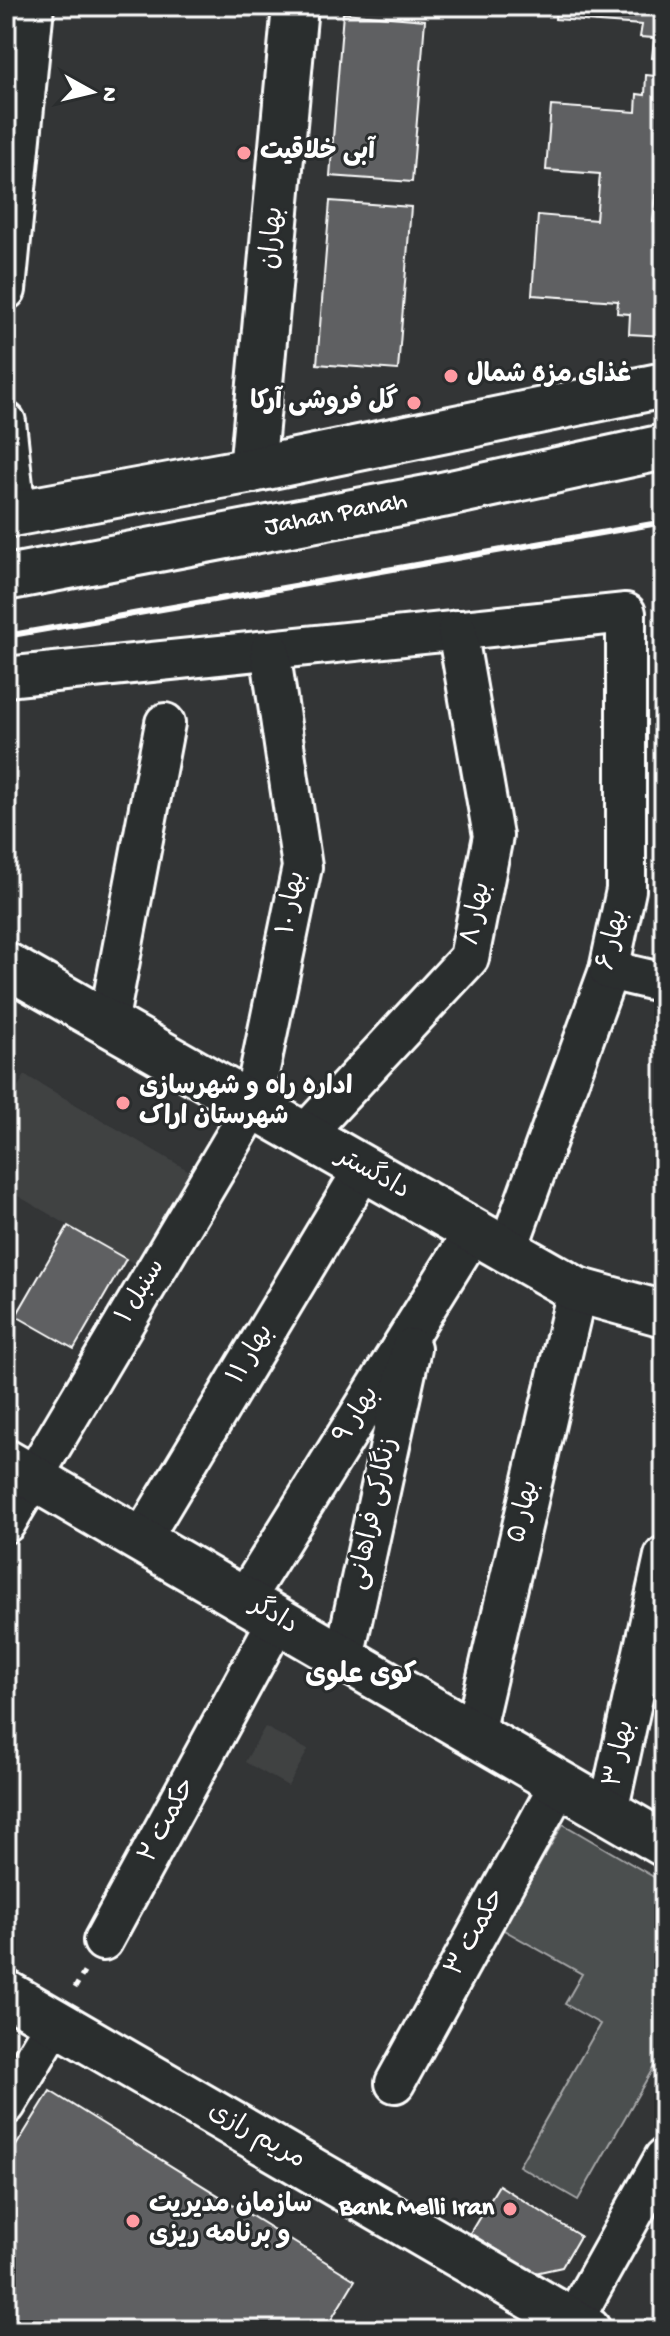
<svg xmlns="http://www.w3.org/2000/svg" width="670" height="2336" viewBox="0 0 670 2336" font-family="'Gochi Hand','Playpen Sans Arabic',sans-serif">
<rect width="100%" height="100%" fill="#333536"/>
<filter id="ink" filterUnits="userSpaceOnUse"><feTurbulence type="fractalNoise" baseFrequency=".0125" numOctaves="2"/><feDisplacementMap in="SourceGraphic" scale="16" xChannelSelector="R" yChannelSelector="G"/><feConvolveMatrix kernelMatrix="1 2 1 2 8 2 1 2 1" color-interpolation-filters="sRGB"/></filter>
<g filter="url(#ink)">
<g fill="#404243">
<path d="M25 1075 196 1175 142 1268 6 1189V1107Z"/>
<path d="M265 1727 308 1750 288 1786 245 1762Z"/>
</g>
<path fill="#4c4f50" stroke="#a6a7a8" stroke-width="2" d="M563 1824 664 1883V2049L578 2200 519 2166 600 2024 565 2004 582 1974 502 1929Z"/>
<g fill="#5f6162" stroke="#fff" stroke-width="2">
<path d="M556 6H664V59L652 58 654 38 640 37 642 25 555 19Z"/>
<path d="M343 13 425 20 412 182 330 176Z"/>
<path d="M646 75 664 77V196L656 195 653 222 664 223V336L629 334 630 314 617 313 618 301 532 295 538 215 596 220 600 174 546 170 551 106 636 112 637 94 645 95Z"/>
<path d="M330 201 411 207 398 370 317 364Z"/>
<path d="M68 1226 126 1259 74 1349 16 1316Z"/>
<path d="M50 2091 355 2280 325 2330H10L13 2325 6 2320V2162Z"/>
<path d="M499 2185 580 2236 562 2267 535 2273 470 2233Z"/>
</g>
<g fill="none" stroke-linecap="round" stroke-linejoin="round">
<g stroke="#fff" stroke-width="44">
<g id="street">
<path d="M6 290 34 6"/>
<path d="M6 422 16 513"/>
<path d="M6 677 626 613V890L609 970 507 1251"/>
<path d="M609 970 664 983"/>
<path d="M108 1024 165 723"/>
<path d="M303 1136 469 958 493 836 457 630"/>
<path d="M6 1523 252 1108 302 867 270 650"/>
<path d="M141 1540 363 1170"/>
<path d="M244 1600 473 1232"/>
<path d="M344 1658 411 1348"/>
<path d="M474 1733 577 1290"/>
<path d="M608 1812 664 1556"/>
<path d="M103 1941 278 1619"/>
<path d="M395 2083 560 1783"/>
<path d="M6 2105 56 2021"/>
<path d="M573 2321 664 2158"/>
</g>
</g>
<g stroke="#fff" stroke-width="50">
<g id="secondary">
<path d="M252 470 295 6"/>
<path d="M6 515 252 470 664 385"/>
<path id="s1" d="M6 578 442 495 664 447"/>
<path d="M6 965 577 1290 664 1314"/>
<path d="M6 1462 664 1844"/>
<path d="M6 1993 588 2330"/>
</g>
</g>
<path stroke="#fff" stroke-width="5" stroke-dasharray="6 6" stroke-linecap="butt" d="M75 1988 86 1969"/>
<use href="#street" stroke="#2a2d2e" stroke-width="38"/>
<use href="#secondary" stroke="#2a2d2e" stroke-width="44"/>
<path stroke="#fff" stroke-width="6" d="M6 636 664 522"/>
</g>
</g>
<g fill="#ff9aa2" stroke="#2a2d2e" stroke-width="3">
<circle cx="244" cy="153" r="8"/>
<circle cx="451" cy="376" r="8"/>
<circle cx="414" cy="403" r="8"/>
<circle cx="123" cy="1103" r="8"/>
<circle cx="510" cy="2209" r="8"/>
<circle cx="133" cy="2221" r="8"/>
</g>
<g text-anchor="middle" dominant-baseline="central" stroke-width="6" stroke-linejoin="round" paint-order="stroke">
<g font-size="26" font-weight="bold" fill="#fff" stroke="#2a2d2e" text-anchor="start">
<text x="260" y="153">آبی خلاقیت</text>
<text x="467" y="376">غذای مزه شمال</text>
<text x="398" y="403" text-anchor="end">گل فروشی آرکا</text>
<text x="139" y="1088">اداره راه و شهرسازی<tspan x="139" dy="30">شهرستان اراک</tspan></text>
<text x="149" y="2206">سازمان مدیریت<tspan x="149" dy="30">و برنامه ریزی</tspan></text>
<text x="494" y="2209" text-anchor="end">Bank Melli Iran</text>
</g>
<g font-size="26" fill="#fff" stroke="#2a2d2e">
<text transform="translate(274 238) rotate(-85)">بهاران</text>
<text stroke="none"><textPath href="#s1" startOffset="336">Jahan Panah</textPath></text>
<text transform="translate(293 903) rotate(-80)">بهار ۱۰</text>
<text transform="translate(478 914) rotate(-79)">بهار ۸</text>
<text transform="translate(614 940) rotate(-77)">بهار ۶</text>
<text transform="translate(372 1175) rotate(29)">دادگستر</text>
<text transform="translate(142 1292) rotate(-59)">سنبل ۱</text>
<text transform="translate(252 1355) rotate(-59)">بهار ۱۱</text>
<text transform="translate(358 1416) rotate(-58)">بهار ۹</text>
<text transform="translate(525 1512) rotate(-77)">بهار ۵</text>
<text transform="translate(375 1514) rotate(-78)">زنگارکی فراهانی</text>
<text transform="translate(273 1617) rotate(30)">دادگر</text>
<text transform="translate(621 1754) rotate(-78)">بهار ۳</text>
<text transform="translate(169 1821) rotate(-62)">حکمت ۲</text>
<text transform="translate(477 1933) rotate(-61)">حکمت ۳</text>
<text transform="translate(256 2137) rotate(30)">مریم رازی</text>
</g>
<g font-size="28" font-weight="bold" fill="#fff" stroke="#2a2d2e">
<text x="361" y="1676">کوی علوی</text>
</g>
</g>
<rect width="670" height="2336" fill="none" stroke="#2a2d2e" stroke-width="32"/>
<rect x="16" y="16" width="638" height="2304" fill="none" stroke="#fff" stroke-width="3" filter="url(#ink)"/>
<g transform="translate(92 92) rotate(98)" stroke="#2a2d2e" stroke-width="6" paint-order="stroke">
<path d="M0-6L14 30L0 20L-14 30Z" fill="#ffffff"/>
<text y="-12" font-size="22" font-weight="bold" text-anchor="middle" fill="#ffffff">N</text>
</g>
</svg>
